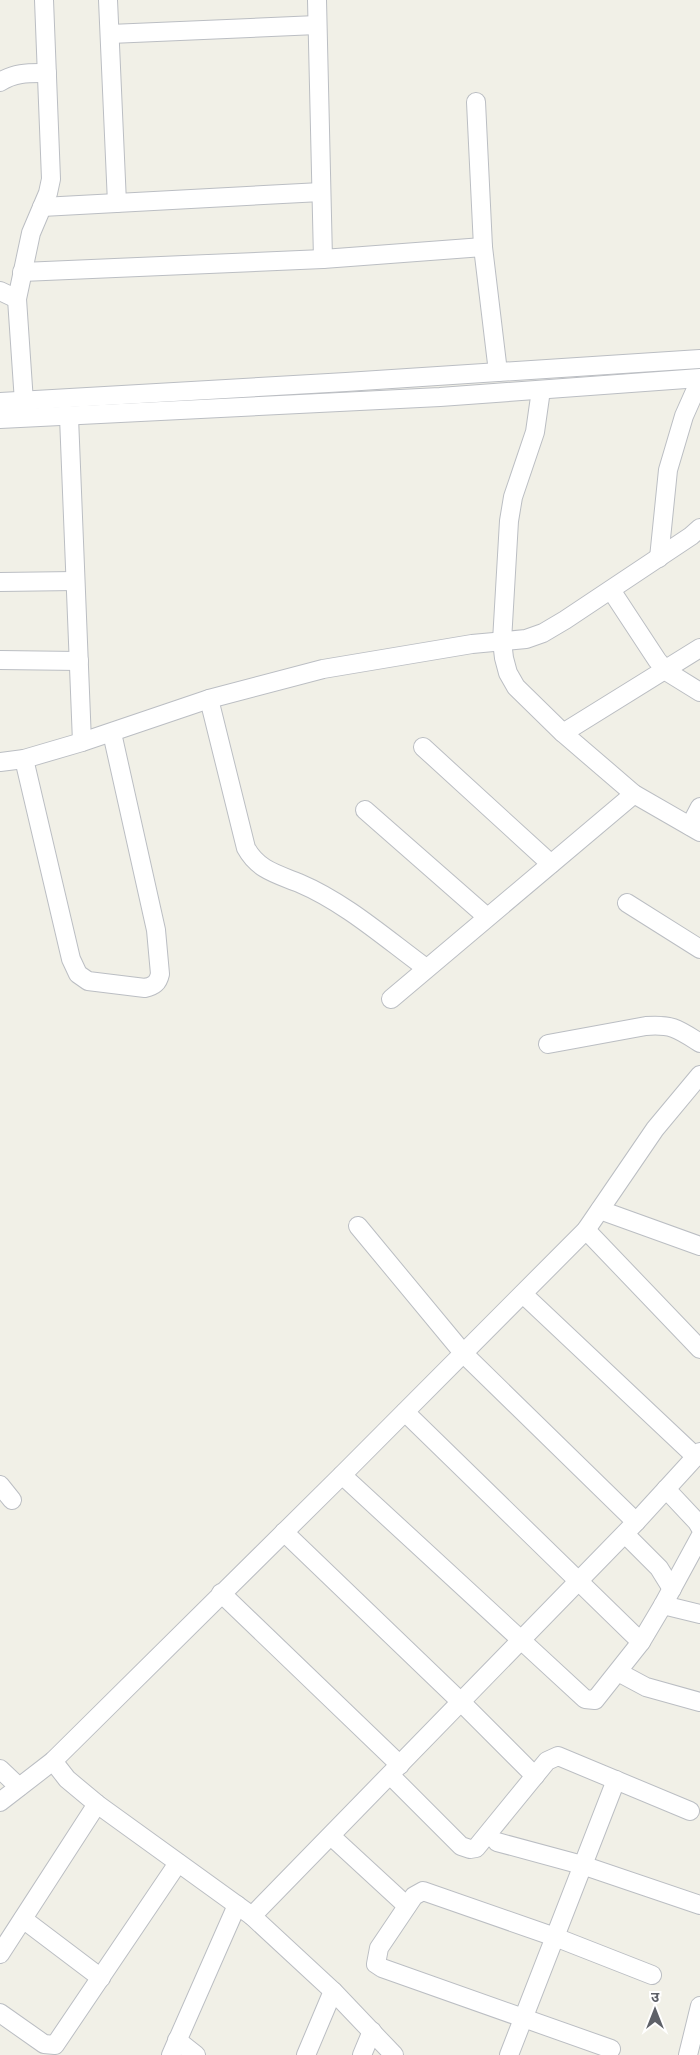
<svg xmlns="http://www.w3.org/2000/svg" width="700" height="2055" viewBox="0 0 700 2055" font-family="Barlow,'Noto Sans Devanagari',sans-serif">
<rect width="100%" height="100%" fill="#f1f0e7"/>
<g fill="none" stroke-linecap="round" stroke-linejoin="round">
<g stroke="#bbbec3" stroke-width="20">
<g id="minor">
<path d="M108 0 117 203"/>
<path d="M317 0 323 259"/>
<path d="M110 34 317 25"/>
<path d="M0 82C15 72 30 73 47 73"/>
<path d="M476 102 483 247 498 372"/>
<path d="M42 207 321 192"/>
<path d="M22 272 323 259 483 247"/>
<path d="M0 291 17 299"/>
<path d="M541 390 535 432 513 497 509 521 502 641 504 658 508 673 516 687 563 733 634 794 700 832"/>
<path d="M0 402 346 382 700 359"/>
<path d="M24 402 17 299 31 233 48 193 51 179 44 0"/>
<path d="M69 417 82 742"/>
<path d="M0 419 440 397 700 378"/>
<path d="M659 558 668 470 684 416 700 380"/>
<path d="M0 582 75 581"/>
<path d="M611 590 657 660 666 671 700 692"/>
<path d="M0 660 79 661"/>
<path d="M209 699 246 848C258 870 277 874 299 883 346 903 385 938 426 968"/>
<path d="M563 733 700 648"/>
<path d="M423 747 551 864"/>
<path d="M24 759 71 959 78 974 88 981 145 988C154 986 158 983 160 974L156 930 112 733"/>
<path d="M0 762 24 759 82 742 209 699 323 669 472 644 526 639 543 633 565 620 691 536 700 528"/>
<path d="M365 810 487 917"/>
<path d="M690 826 700 807"/>
<path d="M627 903 700 949"/>
<path d="M391 999 634 794"/>
<path d="M548 1044 646 1026C672 1024 678 1029 700 1043"/>
<path d="M600 1210 700 1246"/>
<path d="M358 1226 464 1354 636 1522"/>
<path d="M586 1230 700 1349"/>
<path d="M523 1294 696 1457"/>
<path d="M405 1412 641 1642"/>
<path d="M342 1475 585 1699 595 1700 641 1642 663 1605 700 1537"/>
<path d="M0 1485 12 1500"/>
<path d="M666 1489 697 1522 700 1527"/>
<path d="M284 1532 462 1703 535 1776"/>
<path d="M625 1534 659 1568 672 1589"/>
<path d="M221 1593 400 1765"/>
<path d="M663 1605 700 1614"/>
<path d="M618 1672 646 1687 700 1702"/>
<path d="M53 1761 67 1779 97 1804 252 1916 333 1991 394 2055"/>
<path d="M0 1769 19 1787"/>
<path d="M390 1775 461 1846 470 1849 476 1848 547 1761 558 1756 690 1811"/>
<path d="M0 1802 53 1761 342 1475 586 1230 655 1129 700 1075"/>
<path d="M331 1836 407 1906"/>
<path d="M497 1842 582 1865 700 1905"/>
<path d="M252 1916 636 1522 700 1452"/>
<path d="M23 1919 101 1978"/>
<path d="M0 1954 97 1804"/>
<path d="M0 2013 44 2044 55 2045 178 1863"/>
<path d="M177 2040 196 2055"/>
<path d="M611 2049 382 1968 376 1964 379 1948 414 1896 423 1891 555 1937 652 1975"/>
<path d="M171 2055 237 1905"/>
<path d="M306 2055 333 1991"/>
<path d="M362 2055 372 2031"/>
<path d="M509 2055 616 1780"/>
<path d="M688 2055 700 2006"/>
</g>
</g>
<use href="#minor" stroke="#fff" stroke-width="18"/>
</g>
<g transform="translate(655 2010)" stroke="#ffffff" stroke-width="4" paint-order="stroke">
<path d="M0-4L9 19L0 12L-9 19Z" fill="#5e6168"/>
<text y="-8" font-size="14" font-weight="bold" text-anchor="middle" fill="#5e6168">उ</text>
</g>
</svg>
